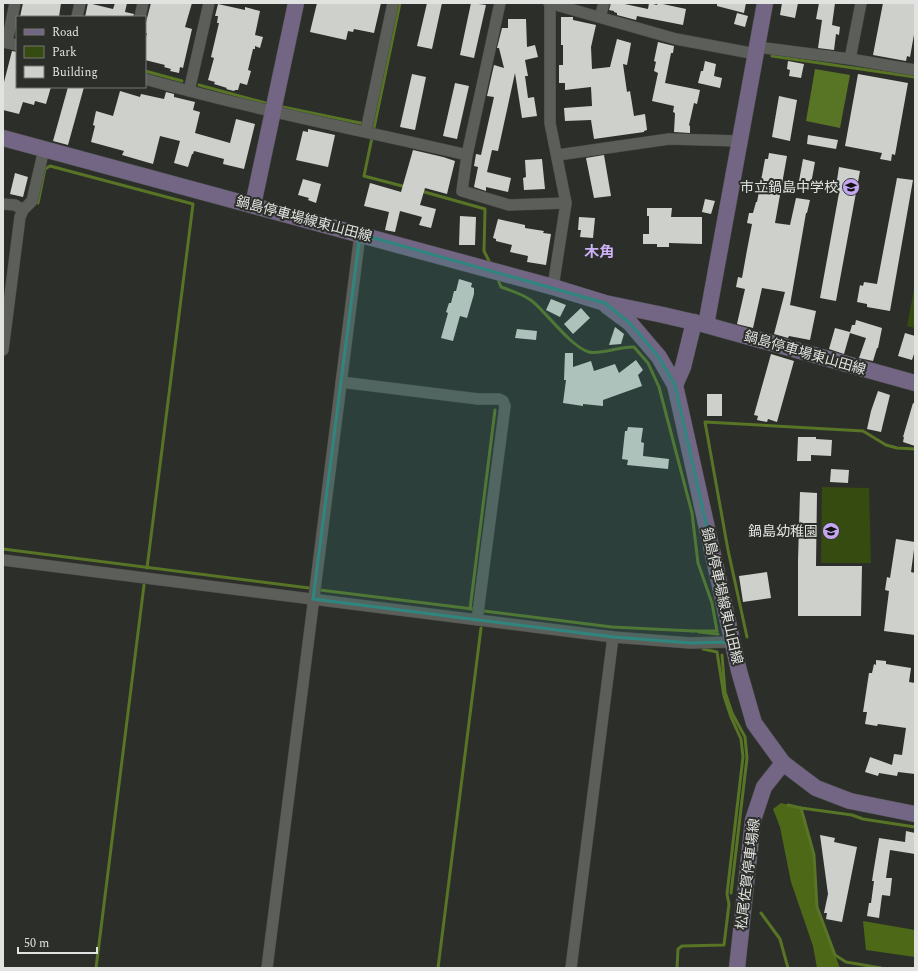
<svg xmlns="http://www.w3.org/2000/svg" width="918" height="971" viewBox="0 0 918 971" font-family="Spectral,'Noto Sans JP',serif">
<rect width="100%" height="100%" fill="#2c2e2a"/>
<g fill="#364b10">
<path d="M915 284V328L907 326Z"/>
<path d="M822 487 869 488 871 563H821Z"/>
</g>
<g fill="#4d6917">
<path d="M781 803 801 808 814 855 817 907 840 968H817L813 946 791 882 780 827 773 809Z"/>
<path d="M863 921 915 930V957L866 950Z"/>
</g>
<path fill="#587425" d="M815 69 850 75 840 128 806 121Z"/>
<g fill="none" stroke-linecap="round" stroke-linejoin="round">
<g stroke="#587425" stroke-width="3">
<path d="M400 3 364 176 406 187"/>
<path d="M772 56 915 77"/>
<path d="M145 71 182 81"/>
<path d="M199 85 269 104"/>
<path d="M278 106 365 124"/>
<path d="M421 191 485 209 484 251 491 265"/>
<path d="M38 203 45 169 50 166 193 204 147 568"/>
<path d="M497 277 501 287C512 291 523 294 532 301 547 313 571 347 589 352 600 355 621 346 634 347L648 363 659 387 692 513 698 563 712 603 717 631H692"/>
<path d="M3 549 309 588"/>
<path d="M320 590 473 609"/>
<path d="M470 609 495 410"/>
<path d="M484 611 612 627 693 631"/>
<path d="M699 632 718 634"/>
<path d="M747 637 728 550 705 422 863 431 886 445 897 448 915 449"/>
<path d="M722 655 725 692 732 713 745 737 747 758 731 893"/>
<path d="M788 805 801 808 852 815 863 819 915 827"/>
<path d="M801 808 814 855 817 907 835 955 846 962 881 968"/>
<path d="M761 913 780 939 788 968"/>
<path d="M96 968 144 585"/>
<path d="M438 968 481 628"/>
<path d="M677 968 678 949 682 946 724 945 729 904 727 894 743 757 741 739 731 717 724 696 717 652 703 649"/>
</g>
</g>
<g fill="#ced1cb">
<path d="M23 3H61L59 17H20Z"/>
<path d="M88 3 113 9 115 3H127L125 12 134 14 133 17H85Z"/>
<path d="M151 3H192L185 27 192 29 183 68 180 67 179 73 170 71 171 69 164 67 165 65 145 60V41L147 33H145V26Z"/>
<path d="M317 3H381L374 33 354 29 353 32 348 31 346 40 310 32Z"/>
<path d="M427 3H442L432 49 417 46Z"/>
<path d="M471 3 486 5 474 58 460 55Z"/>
<path d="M611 3H620L648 9 649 3 657 5 658 3 686 9 683 25 637 16 636 20 617 15V13L614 12V11L609 10Z"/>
<path d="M717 3H746L744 13 717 6Z"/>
<path d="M782 3H798L795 18 780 15Z"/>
<path d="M819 3H835L832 25 840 27 839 35 836 34 834 50 818 48 822 20 816 19Z"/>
<path d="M883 3H915V29L910 57 907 56 906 61 873 55Z"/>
<path d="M218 4 245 10V7L260 11 255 35 263 37 260 48 255 46V49H253L248 70 251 71 247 85 240 83 238 90H235L234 91 226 89 227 88 214 84 215 82 208 80 214 58 211 57 219 23H217L218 16H215Z"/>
<path d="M737 13 748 16 745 27 734 24Z"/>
<path d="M561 17H573V20L596 25 591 47 592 69 610 67 617 39 631 43 627 65 623 64 627 92 630 91 634 116 645 114 647 130 644 131V132L594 139 591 120 565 121 564 108 592 106 591 87 565 90V83H559V65H563V45H561Z"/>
<path d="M508 19H526L527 47 535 45 538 57 525 60 528 76H525L528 98 534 97 537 116 522 118 515 73 498 151 492 150 487 172 511 178 508 192 486 187V191L474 187 478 167 474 166 476 154 481 155 494 97 487 96 494 65 504 68 499 48H497L502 28H508Z"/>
<path d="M658 42 674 46 673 53H671L665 83 700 90 697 104 694 103 689 125 690 126V133L674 132 675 113 673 112 674 106 652 101 658 73 654 71 656 62 654 61Z"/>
<path d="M12 51 17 52V87H51L46 104 35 101 34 105 23 102 19 114 3 110V86Z"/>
<path d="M705 61 716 64 714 76 722 78 720 88 698 83 701 71H703Z"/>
<path d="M788 61 804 64 801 78 789 76 790 70 787 69Z"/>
<path d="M412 74 426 77 415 130 400 127Z"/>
<path d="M858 74 908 83 895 155 892 154 891 161 880 159 882 153 845 146Z"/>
<path d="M455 83 469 86 457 139 443 136Z"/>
<path d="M68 87H84L68 145 53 141Z"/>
<path d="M120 91 140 97 141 94 164 99 166 92 174 94V97L195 102 193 110 200 112 195 133 230 143 236 119 255 124 244 169 223 164 224 159 194 151 193 154H192L188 167 174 163 180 141 160 136 153 164 122 155 124 151 91 142 95 126 93 125 96 111 113 116Z"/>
<path d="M779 96 797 100 790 141 772 137Z"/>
<path d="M308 129 335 135 328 167 296 160 303 131 308 132Z"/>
<path d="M808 135 838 140 836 149 807 144Z"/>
<path d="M413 150 443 157 455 161 447 194 425 188 420 205 436 209 431 228 419 225 422 217 400 211 395 232 385 230 389 212 364 206 370 183 401 192Z"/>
<path d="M769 153 787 156 775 223 790 225 796 198 810 200 807 213H806L790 305 816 311 810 340 789 336 788 338 774 334 785 292 762 288 753 328 737 324 745 289 736 287 738 277 742 278 747 250 752 224 747 223 749 213H753L756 202H757L765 159H768Z"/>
<path d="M604 155 611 196 594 198 586 158Z"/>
<path d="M542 159 545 189 524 190 523 178 526 177 525 160Z"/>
<path d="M803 159 815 162 811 184 799 181Z"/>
<path d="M839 167 860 171 836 301 820 298 839 193H835Z"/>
<path d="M15 173 28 177 23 197 10 194Z"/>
<path d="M897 178 913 180 890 311 867 307V304L857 302 860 285 863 286 864 282 877 284Z"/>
<path d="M303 179 321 184 316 203 308 200 309 198 298 195Z"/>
<path d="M705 199 715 201 711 214 702 212Z"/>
<path d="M647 208H672L671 217H702V244L669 243V247H657V244H643V234H649V216H647Z"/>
<path d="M460 216 476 217 475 245H459Z"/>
<path d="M579 217 595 218 593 238 580 237 581 230H578Z"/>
<path d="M498 219 525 225V228L544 231 543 233 551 234 546 265 527 262 528 256 510 252 512 245 496 241V239L493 238Z"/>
<path d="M459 279 472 283 471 287 474 288V294L467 318 460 316 453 341 441 338 448 313 446 312 449 303H451L454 291H456Z"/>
<path d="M551 299 566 305 560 317 546 310Z"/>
<path d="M581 308 590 318 573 334 564 324Z"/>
<path d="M856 320 882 328 878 348H877L873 361 859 358 866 338 850 333 844 354 829 349 835 328 850 332 852 325H855Z"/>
<path d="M615 327 624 334 621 344 609 345Z"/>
<path d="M517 329 537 331 536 340 515 338Z"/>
<path d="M905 333 915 336V351L912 360 898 356Z"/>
<path d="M565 353H573V367L591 361 594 371 615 364 619 373 636 360 643 370 638 375 642 386 603 400V406L583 404V406L563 403 566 380H564Z"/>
<path d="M771 354 794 361 777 422 768 419 767 422 757 420 758 416 754 415Z"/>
<path d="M878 391 890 395 881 432 867 429 871 411Z"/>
<rect x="707" y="394" width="15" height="22"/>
<path d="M913 403 915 404V446L903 442 904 437H903Z"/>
<path d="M628 427 643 428 641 442 644 443 643 456 669 459 668 469 627 465 628 460 622 459 625 431H627Z"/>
<path d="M798 437H816V439L832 440 831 456 811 455V461H797Z"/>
<path d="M831 469 849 470 848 483 830 482Z"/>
<path d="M800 492 817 493 816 566H862L861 616H798V561Z"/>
<path d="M896 539 915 542 911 572 915 573V635L884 631 889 591 885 590 887 577 890 578Z"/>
<path d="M767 572 771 598 743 602 739 576Z"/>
<path d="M876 660 886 661V664L911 668 909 682 915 683V774L898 772 897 776 879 773 878 776 865 772 870 757 892 765 894 754 902 755 906 728 878 724 877 726 865 724 867 712H863L869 673H872L874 664 876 665Z"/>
<path d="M906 831 915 833V854L890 850 886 878H892L890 896 882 895 879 918 867 916 869 903H871L874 881H872L874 868 879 838 905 842Z"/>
<path d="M820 835 835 838 834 842 857 847 842 922 826 919 827 913H824L828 894Z"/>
</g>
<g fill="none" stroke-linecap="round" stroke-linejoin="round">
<g stroke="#494b48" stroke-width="12">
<g id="street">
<path d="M500 3 467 155 462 191 509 205 566 203"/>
<path d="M549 3 676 39 756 54"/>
<path d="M550 3V123L566 203 553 287"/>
<path d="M77 17 80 3"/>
<path d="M140 17 143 3"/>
<path d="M600 17 604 3"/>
<path d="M3 42 17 45"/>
<path d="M7 42 15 3"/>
<path d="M757 47 850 59 915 70"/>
<path d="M850 59 861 3"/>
<path d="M145 79C251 109 360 130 467 155"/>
<path d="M189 91 209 3"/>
<path d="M366 131 393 3"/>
<path d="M558 155 669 139 740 141"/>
<path d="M3 204 15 205 23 210"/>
<path d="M3 350 20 217 23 210 32 201 44 149"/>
<path d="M341 382 478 399H499L503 401 505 406 477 620"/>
<path d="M3 560 613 637 690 643 733 642"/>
<path d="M267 968 360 234"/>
<path d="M571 968 613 637"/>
</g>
</g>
<g stroke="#494b48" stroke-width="17">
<g id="secondary">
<path d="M3 138 553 287 605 303 663 315 706 325 915 383"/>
<path d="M253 205 296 3"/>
<path d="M607 306 630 323 659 357 675 385 739 671 754 723 783 763 816 788 850 801 915 814"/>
<path d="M706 325 765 3"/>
<path d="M675 385 683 367 694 322"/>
<path d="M737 968 753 820 764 787 783 763"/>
</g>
</g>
<use href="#street" stroke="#5c5e5a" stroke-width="11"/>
<use href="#secondary" stroke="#726684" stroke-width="16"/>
</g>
<path fill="#2e867f" fill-opacity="0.2" stroke="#2e867f" stroke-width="3" stroke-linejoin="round" d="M360 234 605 303 630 323 659 357 675 385 733 642 690 643 613 637 313 599Z"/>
<defs>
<g id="school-disc" transform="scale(0.9)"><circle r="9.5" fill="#c4a7f1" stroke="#2c2e2a"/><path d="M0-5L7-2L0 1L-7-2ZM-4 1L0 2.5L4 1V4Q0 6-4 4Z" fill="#111"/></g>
</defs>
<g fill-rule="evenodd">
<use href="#school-disc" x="851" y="187"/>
<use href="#school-disc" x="831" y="531"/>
</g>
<g text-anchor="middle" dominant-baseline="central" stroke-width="4" stroke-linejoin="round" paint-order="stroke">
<g font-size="14" fill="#e1e3e0" stroke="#2c2e2a" text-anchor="end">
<text x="838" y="187">市立鍋島中学校</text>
<text x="818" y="531">鍋島幼稚園</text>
</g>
<g font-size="14" fill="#e1e3e0" stroke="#2c2e2a">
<text transform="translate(304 219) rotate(15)">鍋島停車場線東山田線</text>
<text transform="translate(805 353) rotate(16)">鍋島停車場東山田線</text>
<text transform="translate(722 596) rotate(77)">鍋島停車場線東山田線</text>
<text transform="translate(748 874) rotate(-83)">松尾佐賀停車場線</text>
</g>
<g font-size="15" font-weight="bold" fill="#ccb1f7" stroke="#2c2e2a">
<text x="599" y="252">木角</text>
</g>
</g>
<rect width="918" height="971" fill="none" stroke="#e1e3e0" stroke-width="8"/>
<rect x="16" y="16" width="130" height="72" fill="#2c2e2a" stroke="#747673"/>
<rect x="24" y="29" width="20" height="6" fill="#726684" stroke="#747673"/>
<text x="52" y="36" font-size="12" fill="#e1e3e0">Road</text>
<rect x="24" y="46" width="20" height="12" fill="#364b10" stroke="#747673"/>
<text x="52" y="56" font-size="12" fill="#e1e3e0">Park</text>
<rect x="24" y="66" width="20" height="12" fill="#ced1cb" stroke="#747673"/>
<text x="52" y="76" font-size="12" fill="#e1e3e0">Building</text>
<path d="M18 947v6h79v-6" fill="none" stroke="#e1e3e0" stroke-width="2"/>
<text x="24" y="947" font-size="12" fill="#e1e3e0" stroke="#2c2e2a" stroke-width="3" paint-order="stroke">50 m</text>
</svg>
